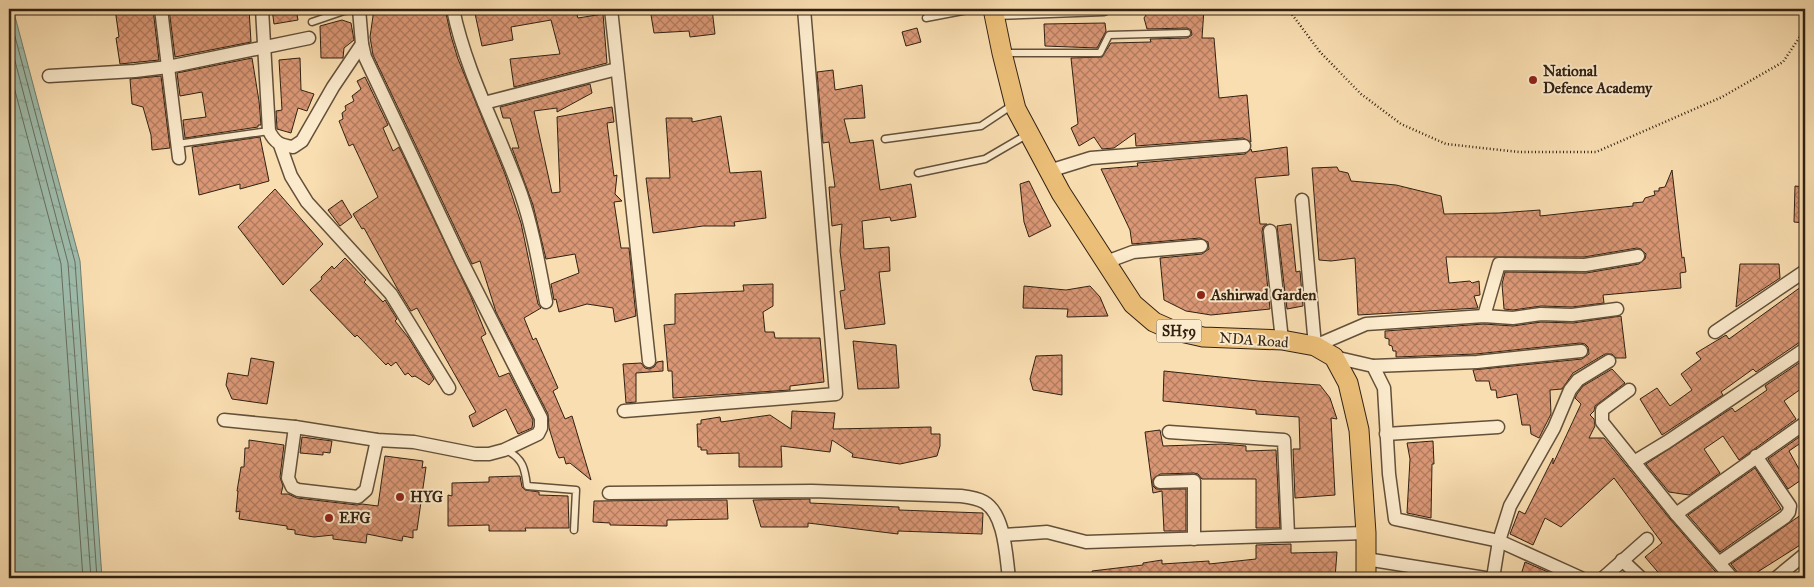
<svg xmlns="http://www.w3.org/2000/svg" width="1814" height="587" viewBox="0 0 1814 587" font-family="'IM FELL Great Primer',serif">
<defs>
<pattern id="water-ripples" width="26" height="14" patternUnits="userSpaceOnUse" patternTransform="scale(1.25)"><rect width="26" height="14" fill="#9ebcab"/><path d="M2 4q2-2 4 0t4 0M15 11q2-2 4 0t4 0" fill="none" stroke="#89a192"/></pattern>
<pattern id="building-cross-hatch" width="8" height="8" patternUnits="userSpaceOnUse" patternTransform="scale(1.25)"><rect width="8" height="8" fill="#da9775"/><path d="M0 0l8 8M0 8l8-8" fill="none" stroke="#b17b5f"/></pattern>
</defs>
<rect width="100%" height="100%" fill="#f9deb1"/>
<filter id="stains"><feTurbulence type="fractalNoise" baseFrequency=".004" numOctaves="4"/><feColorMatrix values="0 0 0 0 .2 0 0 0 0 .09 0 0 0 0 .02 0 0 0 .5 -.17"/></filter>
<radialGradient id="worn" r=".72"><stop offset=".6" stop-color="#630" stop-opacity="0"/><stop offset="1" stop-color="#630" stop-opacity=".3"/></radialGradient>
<path fill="url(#water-ripples)" stroke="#727e6e" d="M9 9H13L80 261 102 578H9Z"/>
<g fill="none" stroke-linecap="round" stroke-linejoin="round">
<g stroke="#686e5e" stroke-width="1">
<path d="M9 14 75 262 97 578"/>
<path d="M9 38 68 263 91 578"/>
<path d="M9 68 61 264 83 578"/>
</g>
</g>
<g fill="url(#building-cross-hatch)" stroke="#312112">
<path d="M115 9H153L159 60 120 64 116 38 119 37Z"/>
<path d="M169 9H249L251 42 175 57Z"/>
<path d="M272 9H296L298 20 274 24Z"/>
<path d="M374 9H445L451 36 458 59 505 174 521 223 538 304 541 308 524 318 533 340 536 338 558 388 553 391 565 419 572 416 591 480 570 463 566 464 564 457 559 458 557 454 549 428 548 414 496 312 480 261 472 264 373 55 370 37Z"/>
<path d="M474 9H579L580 14 577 15 578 18 603 14 607 63 514 87 510 59 560 54 551 20 511 27 513 40 482 46Z"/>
<path d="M650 9H712L715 34 690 37 689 31 654 33Z"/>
<path d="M1150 9H1204L1202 38H1214L1219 98 1247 95 1251 142 1243 138 1136 146 1135 133 1114 148 1102 149 1094 137 1079 146 1071 128 1078 124 1071 58 1102 57 1111 43 1151 42 1150 39 1187 38 1192 35 1191 30 1187 28 1147 29 1144 18Z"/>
<path d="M342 20 351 23 354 40 344 48 343 58H321L320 26Z"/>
<path d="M1105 23 1106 31 1097 48 1045 46 1044 24Z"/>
<path d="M917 28 921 42 906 46 902 32Z"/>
<path d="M252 58 259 101 261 125H258V127L185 138 183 120 206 117 202 92 180 96 177 73Z"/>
<path d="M300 58 301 90 314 94 307 111 298 108 291 133 277 129 276 111 282 110 279 60Z"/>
<path d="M833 70 835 90 862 85 865 118 844 119 850 143 873 140 880 190 911 184 916 217 891 221 890 217 862 221 864 249 889 247 890 271 879 272 885 324 845 329 840 291 845 290 840 251 842 224 832 226 829 187H835L829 142 823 143 817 72Z"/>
<path d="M161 76 170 148 152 150 151 135 143 107 132 104 130 79Z"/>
<path d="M365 77 388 125 383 128 393 151 399 147 471 297 486 334 481 337 499 377 509 373 533 420 532 428 518 434 506 409 473 427 469 416 476 412 417 308 411 311 397 288 364 228 362 229 353 214 378 197 353 144 349 146 339 121 343 119 342 113 346 110 345 106 354 101 352 96 361 89 357 81Z"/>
<path d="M590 84 592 93 557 112V108L534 111 552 193 560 192 557 117 612 107 614 122 607 123 614 176 617 175 615 194 622 201 614 202 621 248H629L636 316 615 322 613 308 587 304 559 312 556 299 554 300 551 284 579 273 575 254 546 259 533 205 512 148H519L510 118H503L500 107Z"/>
<path d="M721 116 730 173 761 171 766 218 734 222 735 226H703L653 233 646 178H670L666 118H692V122Z"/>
<path d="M260 137 269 181 240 189V184L199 195 192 147Z"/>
<path d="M1287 147 1289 175 1255 178 1260 224H1267L1263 227 1262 232 1270 309 1211 315 1186 311 1164 300 1160 258 1202 254 1209 249 1208 242 1200 238 1132 244 1130 230 1101 169 1138 166 1137 163 1245 154 1251 149 1252 152Z"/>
<path d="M1337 167 1339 171 1348 173 1351 181 1396 185 1441 196 1444 214 1499 213 1540 210V216L1633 206V203L1643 202 1645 198 1655 195 1654 191H1659V188L1665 187 1672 170 1682 258 1684 257 1686 272 1680 273 1681 288 1603 295 1604 303 1572 307 1541 306 1513 310 1504 309 1502 284 1505 272 1586 273 1639 264 1645 259 1646 254 1641 249 1637 248 1584 257H1446L1449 283 1470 281 1472 283 1479 281 1480 295 1474 296 1478 308 1358 315 1355 258 1331 261 1319 260 1312 168Z"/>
<path d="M1029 181 1051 226 1029 237 1024 222 1020 184Z"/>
<path d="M1795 186 1805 187V223L1794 222Z"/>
<path d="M275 189 323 244 283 285 238 227Z"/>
<path d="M342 200 352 217 340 226 328 210Z"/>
<path d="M1291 224 1296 272 1300 271 1303 306 1287 309 1277 226Z"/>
<path d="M345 258 366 280 364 282 383 302 385 300 397 319 395 321 408 337 434 379 429 385 415 376 412 377 408 373 405 375 396 362 391 366 388 363 386 365 357 335 355 337 310 290 322 279 321 277 332 266 334 269Z"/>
<path d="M1740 264H1779L1780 278 1736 307Z"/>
<path d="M773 284V306L763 312 765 332H774L775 338H820L824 382 790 386V390L673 398 672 371H668L664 325 675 324V294L744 291 743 285Z"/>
<path d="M1805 284V341L1800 342 1756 372 1753 369 1721 392 1723 395 1662 435 1640 399 1657 388 1670 406 1692 390 1681 374 1701 359 1696 353 1726 335 1729 339Z"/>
<path d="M1024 286 1066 290 1090 286 1100 297 1108 316 1067 317 1068 309 1023 308Z"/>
<path d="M1621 316 1626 358H1616L1612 354H1605L1573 373 1562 389 1550 390 1551 414 1539 438 1531 434 1530 425H1522L1517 394 1497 398 1496 390H1491L1489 381H1476L1473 370 1582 359 1589 354 1588 347 1585 344 1580 343 1476 354 1396 357V351H1393L1392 346 1389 345V339L1385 338V331L1484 324 1513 326 1541 322 1573 323Z"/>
<path d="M853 341 896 345 899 388 858 389Z"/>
<path d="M1062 355V395L1033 390 1030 379 1036 356Z"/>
<path d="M251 358 274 362 267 404 232 399 226 385 228 373 248 376Z"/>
<path d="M1805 359V386L1784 401 1796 419 1739 460 1723 436 1704 449 1720 473 1689 495 1669 492 1646 464 1732 408 1735 412 1767 390 1765 386Z"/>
<path d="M663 361V371L636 373V402L626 403 623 364 641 363 645 368 649 369 654 367 657 362Z"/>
<path d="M1612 369 1625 383 1595 406 1594 411 1590 415 1594 419 1595 426 1589 438H1604L1670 519 1721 578H1663L1645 557 1662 543 1614 478 1561 527 1545 518 1533 545 1510 534 1519 511 1525 514 1553 458V464L1581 404 1575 398 1577 394 1583 386Z"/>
<path d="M1164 371 1258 381 1320 385 1330 398 1337 419 1331 418 1335 495 1295 498 1293 449H1300L1299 417 1256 414V410L1163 401Z"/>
<path d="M792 411 835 413 833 429 931 427V434H940V446L937 456 900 464 852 457 853 454 832 440 830 452 781 446 782 467H739V453L707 454V450H701V447H698L697 424H701V420L720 417 721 422 770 415 791 429Z"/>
<path d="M1160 430 1163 446 1222 444 1246 446V451L1276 450 1280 528H1256V479H1202L1198 474 1194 473 1160 474 1153 479V486L1156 489H1186V531H1164L1162 491 1153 493 1145 432Z"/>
<path d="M1805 433V440L1789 451 1804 478 1788 489 1768 459Z"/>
<path d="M302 437 332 441 330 453 323 452V455L300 453Z"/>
<path d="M249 440 284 445 280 477 283 486 281 494H288L297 498 357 505 362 504 378 506 385 456 423 461 422 468 426 467 417 530H413V538L403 536 402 541 367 534 366 543 333 539V535L314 537 295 534V530L287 529V526L239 519 240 511 236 512 238 491H237L241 467H244L245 448H249Z"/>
<path d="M1433 441 1434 464H1432L1431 518 1407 513 1410 459 1407 443Z"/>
<path d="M1755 468 1781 509 1720 552 1688 515Z"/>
<path d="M520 476 522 487 525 490 539 492V495L568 496 569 528H525L526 531H489V525L448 526V495L452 496V483L489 482V477Z"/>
<path d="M810 499V503L899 507V510L983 513 982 534 898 531V534L808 523V527H761L753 500Z"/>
<path d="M679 500H727L728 519 667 520V526L610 525V523L593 522 594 501Z"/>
<path d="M1805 512V542L1748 578H1740L1738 573 1731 564Z"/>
<path d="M1291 544V553L1337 552 1335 578H1093L1092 571 1143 565V563L1162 560V564L1209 561V564L1256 559V545Z"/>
<path d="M1525 562 1562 578H1520Z"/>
</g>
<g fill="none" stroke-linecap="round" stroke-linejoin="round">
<g stroke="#63503a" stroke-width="9">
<g id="lane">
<path d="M926 18 973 9"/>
<path d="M312 22 344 11 359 9"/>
<path d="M1003 53H1100L1109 35 1187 33"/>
<path d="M885 139 981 126 1014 104"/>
<path d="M177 144 269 131"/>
<path d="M918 173 985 159 1028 134"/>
<path d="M506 450C523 458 525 469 527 486L576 490 574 530"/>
</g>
</g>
<g stroke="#63503a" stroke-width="15">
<g id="street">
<path d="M161 9 179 158"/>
<path d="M262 9 269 131C275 143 280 145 293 147L302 141 333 87 362 44"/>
<path d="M453 9C466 73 499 132 521 194 533 229 539 266 546 302"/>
<path d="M611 9 649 361"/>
<path d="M994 13 1104 9"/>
<path d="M49 76 135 71 168 67 309 38"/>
<path d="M484 103 617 69"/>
<path d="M280 145 291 176 307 202 391 294 449 388"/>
<path d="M1049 171 1091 158 1244 146"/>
<path d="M1302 200 1315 346 1366 324 1484 316 1513 318 1541 314 1572 315 1617 309"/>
<path d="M1270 231 1282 340"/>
<path d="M1106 262 1133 252 1201 246"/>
<path d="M1484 316 1499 264 1585 265 1638 256"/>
<path d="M1715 332 1805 271"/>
<path d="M1334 357 1373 366 1384 388 1389 474 1395 519 1499 541 1581 578"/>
<path d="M1373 366 1477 362 1581 351"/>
<path d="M1629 390 1602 410V422L1676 514 1732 578"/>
<path d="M624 411 836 394 804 9"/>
<path d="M224 420 295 427 377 440 414 442 475 454H489L504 450 538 434 541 428V418L461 260 365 57 362 44 359 9"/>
<path d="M295 427 288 478 292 487 298 490 358 497 366 490 377 440"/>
<path d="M1169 432 1284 440 1288 535"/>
<path d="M1386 434 1498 427"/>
<path d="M1634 462 1667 442 1805 349"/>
<path d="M1160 482 1194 481V539"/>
<path d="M609 493 812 491 961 496C969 497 977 498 984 502 1005 514 1006 556 1009 578"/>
<path d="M1676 514 1805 423"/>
<path d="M1004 535 1047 532 1086 542 1366 533"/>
<path d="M1366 559 1485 578"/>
<path d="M1622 560 1641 578"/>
<path d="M1720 562 1785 517 1789 512 1790 506 1756 456"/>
<path d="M1493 578 1499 541 1510 506 1554 428 1570 390 1578 380 1609 361"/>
<path d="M1603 578 1647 539"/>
<path d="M1776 578 1805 554"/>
</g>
</g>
<g stroke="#312112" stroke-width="21">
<path id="primary" d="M993 9 1002 53 1016 109 1061 193 1133 304 1154 322 1172 330 1203 337 1282 340 1315 346 1334 357 1348 383 1359 430 1366 533V578"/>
</g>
<path stroke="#312112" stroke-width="2.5" stroke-dasharray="1 2.5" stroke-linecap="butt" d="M1288 9 1320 52 1361 94 1401 124 1446 144 1519 152H1596L1722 97 1783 62 1805 29"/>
<use href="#lane" stroke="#fbeacc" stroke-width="6"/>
<use href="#street" stroke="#fbeacc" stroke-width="12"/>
<use href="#primary" stroke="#ecbf78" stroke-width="19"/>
</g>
<g fill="#8f2418" stroke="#fbeacc" stroke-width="2">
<circle cx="1533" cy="80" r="5"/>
<circle cx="1201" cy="295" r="5"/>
<circle cx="400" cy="497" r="5"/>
<circle cx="329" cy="518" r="5"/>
</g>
<g text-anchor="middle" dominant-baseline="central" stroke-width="4" stroke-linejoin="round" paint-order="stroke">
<rect fill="#fbeacc" stroke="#6e5d4a" stroke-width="1" x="1156.5" y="319.5" width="45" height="23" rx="4"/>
<g font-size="14" font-weight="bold" fill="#312112">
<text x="1179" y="331">SH59</text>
</g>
<g font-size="15" font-weight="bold" fill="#312112" stroke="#fbeacc" text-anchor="start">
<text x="1543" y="71">National<tspan x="1543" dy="17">Defence Academy</tspan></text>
<text x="1211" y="295">Ashirwad Garden</text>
<text x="410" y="497">HYG</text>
<text x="339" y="518">EFG</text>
</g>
<g font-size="15" fill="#312112" stroke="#fbeacc">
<text transform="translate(1254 340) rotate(4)">NDA Road</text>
</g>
</g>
<rect width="1814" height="587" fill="none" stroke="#f9deb1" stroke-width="30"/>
<rect x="10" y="10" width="1794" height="567" fill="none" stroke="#312112" stroke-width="2.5"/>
<rect x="15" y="15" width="1784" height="557" fill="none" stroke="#312112"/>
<rect width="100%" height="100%" filter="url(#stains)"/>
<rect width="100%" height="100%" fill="url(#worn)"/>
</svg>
